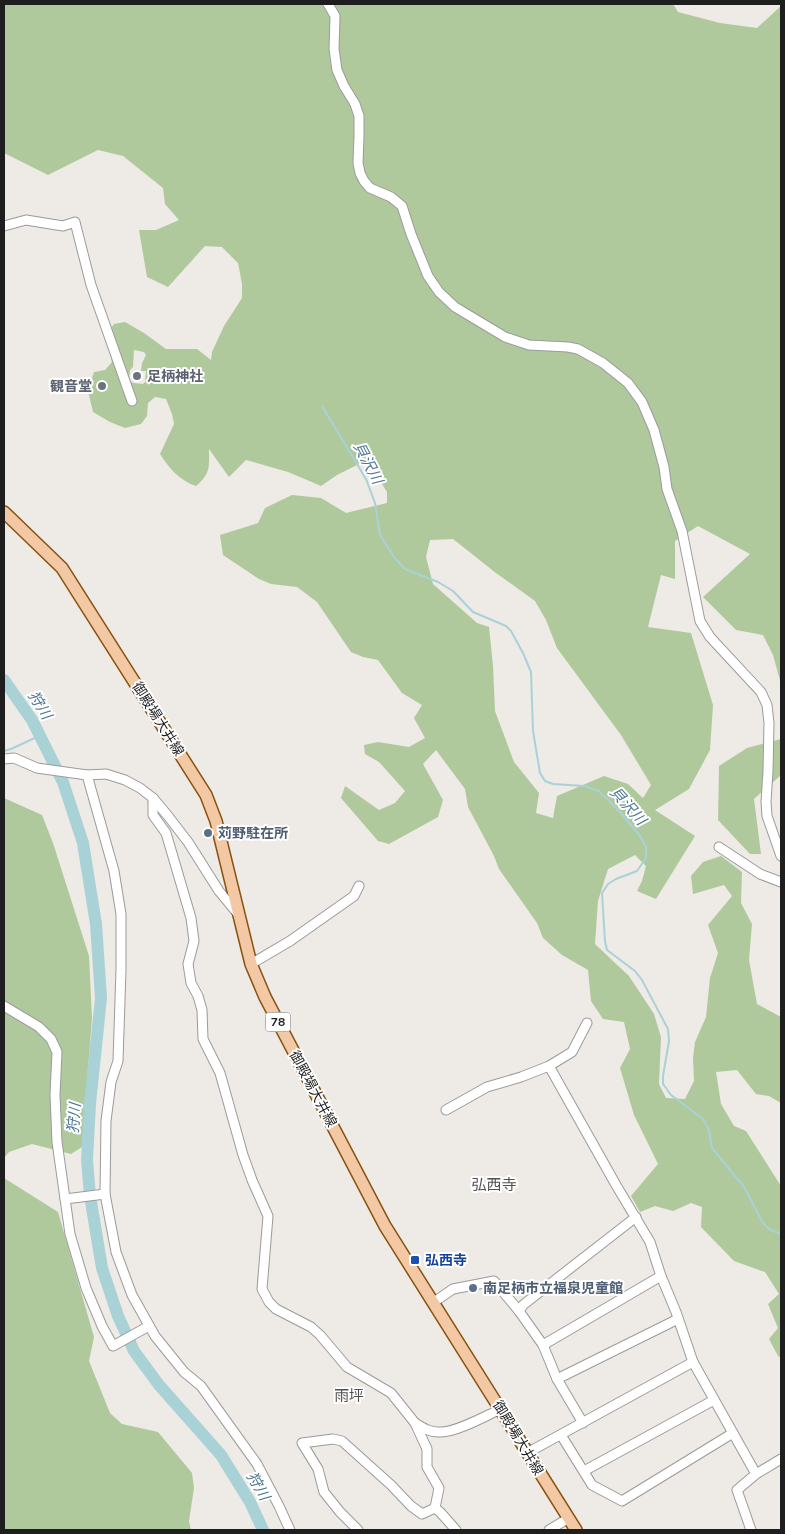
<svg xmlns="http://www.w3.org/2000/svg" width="785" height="1534" viewBox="0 0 785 1534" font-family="'Nunito Sans','Noto Sans JP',sans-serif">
<rect width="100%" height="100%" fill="#eeeae5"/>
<g fill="#afc99d" fill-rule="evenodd">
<path d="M4 4H673L678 12 720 23 757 28 781 6V684L773 655 763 635 736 630 703 597 750 554 698 526 675 541V579L661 575 648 627 691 633 713 705 710 750 689 789 655 810 695 836 656 899 637 891 642 881 646 866 635 855 608 869 598 901 595 944 629 976 654 1014 661 1037 659 1084 666 1098 685 1099 694 1081 693 1058 695 1042 706 1017 710 978 718 953 708 925 732 896 724 885 693 894 691 876 703 862 721 856 742 872 741 903 752 924 749 960 757 1004 781 1017V1103L769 1096 756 1094 737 1070 716 1072 721 1104 734 1126 746 1131 781 1186V1358L778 1356 769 1339 778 1328 768 1304 779 1294 765 1272 734 1261 701 1227 702 1207 691 1203 673 1211 655 1206 640 1212 631 1196 658 1164 634 1115 620 1068 630 1049 624 1022 603 1019 591 1001 588 970 562 955 543 938 537 923 499 869 494 856 468 807 465 789 436 750 423 764 443 800 438 817 389 844 378 841 341 798 345 786 379 810 395 803 405 791 379 762 365 754 364 745 378 742 409 747 425 738 414 718 422 705 402 693 378 660 363 657 351 652 317 602 297 587 271 584 259 579 223 555 220 535 258 523 265 508 292 495 321 498 346 513 387 503V492L367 460 337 475 321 486 288 472 246 460 229 477 209 449C209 467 211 473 196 486 180 481 169 468 160 454L174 424 172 414 166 399 155 397 148 403 147 416 141 424 125 428 110 422 93 412 88 391 94 372 105 370 112 362 105 335 114 324 125 322 144 333 166 349H197L211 360 212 352 224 326 242 298V284L238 263 222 247 205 246 168 287 147 277 139 230H156L179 220 165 204 163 188 123 156 98 150 48 175 4 153ZM134 350 144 352 146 355 142 363 141 371H146L145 382 143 384 133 383 129 380 130 370 133 367ZM453 539 496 573 535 601 546 620 557 648 621 735 651 785 643 798 628 784 604 776 557 796 553 818 536 813 539 793 514 762 495 711 493 666 489 627 477 623 433 584 426 557 430 540Z"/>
<path d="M781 739V775L754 799 761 854H750L718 820 719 766 747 748Z"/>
<path d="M4 798 42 815 53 843 89 956 92 1018 82 1147 71 1154 32 1144 9 1152 4 1158Z"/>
<path d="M4 1178 58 1212 94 1337 89 1361 110 1413 122 1424 158 1432 192 1473 194 1488 189 1521 191 1530H4Z"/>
</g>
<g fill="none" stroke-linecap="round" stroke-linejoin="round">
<g stroke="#a9d2d7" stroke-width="2">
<path d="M322 406 366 479 375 503 380 535 394 557 405 569 438 582 453 591 473 612 506 626 511 631 523 653 531 672 533 731 540 773 545 781 553 784 584 786 599 791 620 812 640 836 646 847V858L637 871 616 879 608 884 602 893 605 941 607 950 635 971 642 980 668 1029 669 1041 663 1076V1084L671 1095 703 1119 709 1130 712 1148 744 1187 763 1223 769 1229 781 1234"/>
<path d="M4 751 11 749 39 736"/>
</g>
<path stroke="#a9d2d7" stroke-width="12" d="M4 680 32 720 63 782 83 843 96 924 101 998 90 1104 87 1160 90 1196 102 1268 118 1316 134 1351 159 1385 221 1455 250 1502 263 1530"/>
<g stroke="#9b9b9b" stroke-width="11">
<g id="minor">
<path d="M328 4 335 16 334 49 337 70 344 86 355 104 359 116V136L358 163 360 173 364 181 370 188 391 197 402 206 411 234 428 276 439 292 455 307 505 337 529 345 568 347 578 349 603 363 628 383 642 402 654 430 664 467 667 489 682 531 700 621 710 637 761 692 767 705 769 723 768 771 766 802 767 816 781 856"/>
<path d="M4 226 26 220 63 226 75 222 91 285 132 401"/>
<path d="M4 759 14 758 37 768 87 775 106 774 125 780 140 788 153 798 168 816 188 842 219 891 238 914"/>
<path d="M87 775 114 871 121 914V970L118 1061 111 1082 106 1121 105 1194 116 1252 132 1295 155 1336 184 1372 201 1386 257 1464 279 1506 290 1530"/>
<path d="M153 798V815L166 833 191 918 194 941 188 964 191 983 198 996 202 1010 203 1039 220 1073 243 1155 252 1180 268 1216 262 1289 269 1302 276 1309 311 1327 320 1335 347 1367 391 1393 415 1423 427 1449V1467L439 1488 435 1508"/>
<path d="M719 847 760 874 781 882"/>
<path d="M251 964 290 941 354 896 359 886"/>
<path d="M4 1006 39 1027 51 1039 57 1052 55 1095 57 1142 70 1234 86 1288 102 1326 113 1346 149 1326"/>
<path d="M549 1066 616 1185 650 1242 661 1276 676 1312 693 1362 756 1474"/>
<path d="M446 1110 487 1087 521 1077 549 1066 572 1052 587 1023"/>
<path d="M65 1199 105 1194"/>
<path d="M434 1302 453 1289 494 1281 519 1311"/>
<path d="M543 1345 661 1276"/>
<path d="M557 1379 678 1319"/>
<path d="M415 1423C423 1428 431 1433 441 1432 457 1432 485 1416 501 1409"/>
<path d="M583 1423 557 1379 543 1345 519 1311 523 1305 636 1217"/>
<path d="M561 1435 592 1485 622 1501 733 1433"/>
<path d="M527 1453 693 1362"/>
<path d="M584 1471 714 1400"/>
<path d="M435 1508 440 1512 456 1530"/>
<path d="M358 1530 340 1512 324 1492 318 1469 302 1443 333 1439 342 1441 391 1485 411 1506 422 1514 435 1508"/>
<path d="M549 1530 569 1518"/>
<path d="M751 1530 737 1490 756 1474 781 1459"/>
</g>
</g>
<g stroke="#88520f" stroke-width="14">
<path id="major" d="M4 512 62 568 206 795 216 821 251 964 265 997 385 1226 576 1530"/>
</g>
<use href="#minor" stroke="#fff" stroke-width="9"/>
<use href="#major" stroke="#f2c8a5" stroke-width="11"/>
</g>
<g fill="#6b7280" stroke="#fff" stroke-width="2">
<circle cx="137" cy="376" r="5"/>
<circle cx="102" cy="386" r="5"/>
</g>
<g fill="#5c6f8a" stroke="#fff" stroke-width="2">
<circle cx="208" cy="833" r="5"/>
<circle cx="473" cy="1288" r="5"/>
</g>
<rect fill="#1a4fb4" stroke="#fff" stroke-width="2" x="410" y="1255" width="10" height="10" rx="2.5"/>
<g text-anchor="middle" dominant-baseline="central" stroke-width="4" stroke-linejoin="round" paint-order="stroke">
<rect fill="#fff" stroke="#626262" stroke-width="1" x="265.5" y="1012.5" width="25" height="19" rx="4"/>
<g font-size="12" font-weight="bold" fill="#1e1e1e">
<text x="278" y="1022">78</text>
</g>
<g font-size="14" font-weight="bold" fill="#5b616d" stroke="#fff" text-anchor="start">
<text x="147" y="376">足柄神社</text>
<text x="92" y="386" text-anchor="end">観音堂</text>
</g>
<g font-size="14" fill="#1e1e1e" stroke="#fff">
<text transform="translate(158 719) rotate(58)">御殿場大井線</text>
<text transform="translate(313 1089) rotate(62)">御殿場大井線</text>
<text transform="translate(518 1438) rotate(59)">御殿場大井線</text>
</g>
<g font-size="14" font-weight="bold" fill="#4e5e75" stroke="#fff" text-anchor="start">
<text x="218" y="833">苅野駐在所</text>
<text x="483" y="1288">南足柄市立福泉児童館</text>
</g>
<g font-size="14" font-weight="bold" fill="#164399" stroke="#fff" text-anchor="start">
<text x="425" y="1260">弘西寺</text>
</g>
<g font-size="15" font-style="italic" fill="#4d7894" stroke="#fff">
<text transform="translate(368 463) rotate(62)">貝沢川</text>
<text transform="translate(40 705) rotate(58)">狩川</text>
<text transform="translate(628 806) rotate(48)">貝沢川</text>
<text transform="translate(74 1118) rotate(-85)">狩川</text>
<text transform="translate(258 1486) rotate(60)">狩川</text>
</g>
<g font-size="15" fill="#515151" stroke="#fff">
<text x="494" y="1185">弘西寺</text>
<text x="349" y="1396">雨坪</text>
</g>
</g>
<rect width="785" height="1534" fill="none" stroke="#1e1e1e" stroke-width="10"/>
</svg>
